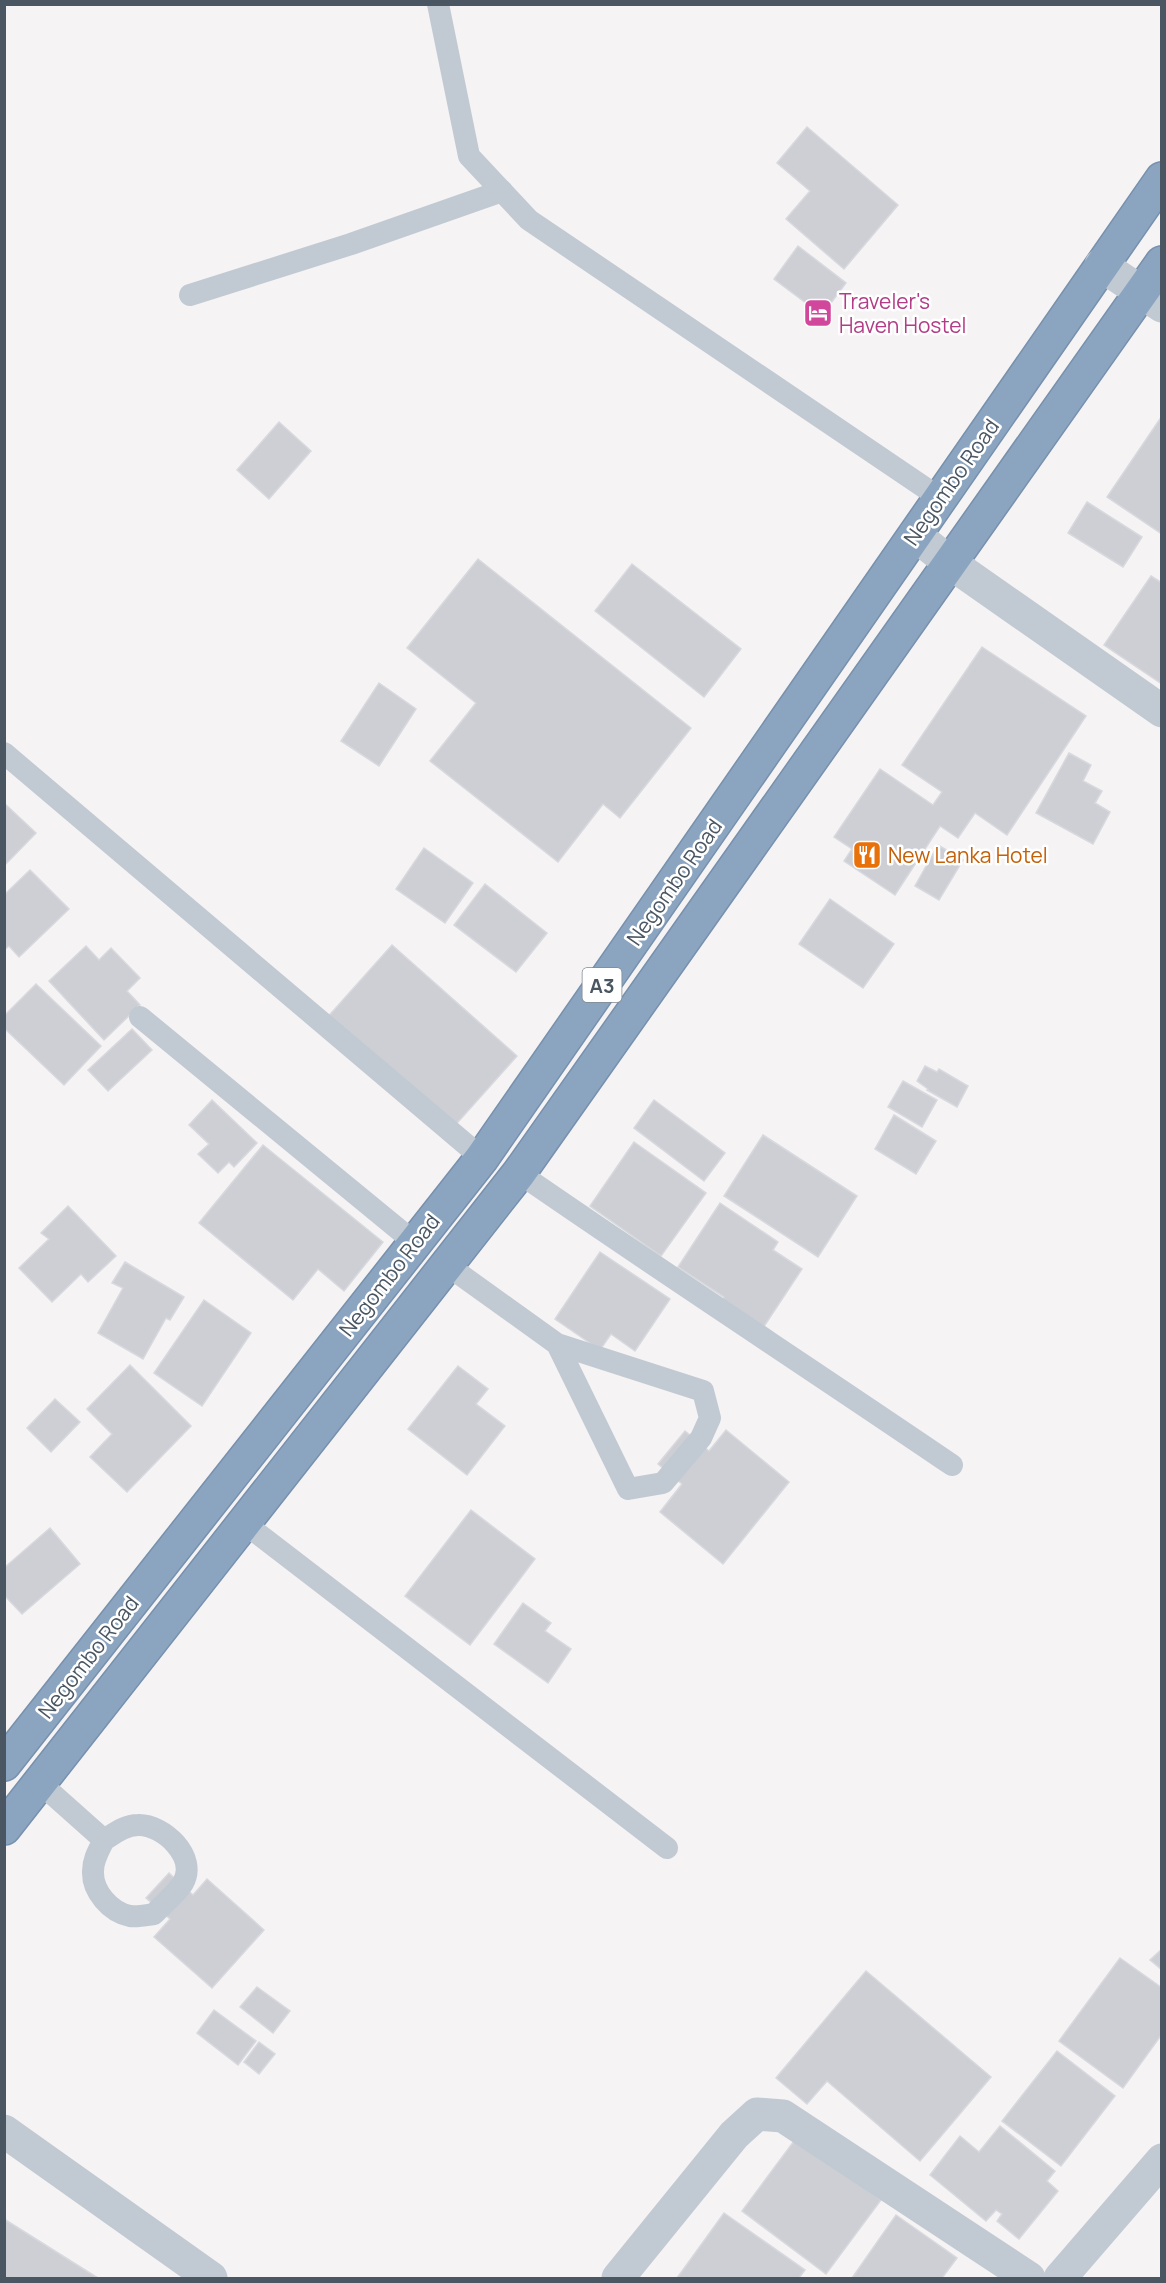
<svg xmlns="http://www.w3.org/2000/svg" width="1166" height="2283" viewBox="0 0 1166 2283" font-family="Manrope,sans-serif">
<rect width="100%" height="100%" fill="#f5f3f3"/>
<g fill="#cdcfd5" stroke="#d7d9de" stroke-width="1.5">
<path d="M807 127 898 205 844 269 786 219 810 191 777 163Z"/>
<path d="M798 246 846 283 822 315 774 279Z"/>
<path d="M1162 416V534L1107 497Z"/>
<path d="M279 422 311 451 269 499 237 470Z"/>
<path d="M1087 502 1142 537 1123 567 1068 533Z"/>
<path d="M478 559 691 728 620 818 603 804 558 862 430 761 476 703 407 648Z"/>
<path d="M632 564 741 649 704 697 595 611Z"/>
<path d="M1151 576 1162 583V684L1104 645Z"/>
<path d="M982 647 1086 716 1007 835 975 813 958 838 940 826 895 895 844 861 852 849 834 837 880 769 933 805 942 792 902 765Z"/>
<path d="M379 683 416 709 379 766 341 741Z"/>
<path d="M1069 753 1091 765 1083 781 1102 791 1095 803 1110 812 1093 844 1036 813Z"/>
<path d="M4 803 36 833 4 866Z"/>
<path d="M938 845 963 860 939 900 915 886Z"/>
<path d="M424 848 473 883 445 923 396 889Z"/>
<path d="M30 870 69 909 19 957 9 946 4 950V895Z"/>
<path d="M485 884 547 933 516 972 454 925Z"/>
<path d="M830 899 894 944 863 988 799 944Z"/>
<path d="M392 945 517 1056 450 1131 325 1020Z"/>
<path d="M86 946 99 960 111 948 140 978 127 991 140 1005 104 1040 49 981Z"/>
<path d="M36 984 101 1046 64 1085 4 1028V1016Z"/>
<path d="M132 1029 152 1050 108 1091 88 1070Z"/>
<path d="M925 1066 937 1072 939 1069 968 1086 957 1107 927 1090 928 1089 917 1081Z"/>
<path d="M903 1081 937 1100 922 1127 888 1107Z"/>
<path d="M212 1100 257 1143 234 1167 229 1162 218 1173 198 1154 209 1144 189 1125Z"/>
<path d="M654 1100 725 1153 704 1181 634 1128Z"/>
<path d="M894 1115 936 1141 916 1174 875 1149Z"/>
<path d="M763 1135 857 1196 818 1257 724 1196Z"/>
<path d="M634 1142 706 1193 661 1256 590 1206Z"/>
<path d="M263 1145 383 1242 344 1291 318 1269 293 1300 199 1223Z"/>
<path d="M720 1203 778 1242 773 1250 802 1269 763 1328 722 1301 724 1297 678 1267Z"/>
<path d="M68 1206 116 1256 88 1282 81 1274 52 1302 19 1268 49 1239 41 1233Z"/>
<path d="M600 1252 670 1299 635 1351 611 1334 600 1350 555 1319Z"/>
<path d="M125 1262 184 1297 170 1320 166 1318 143 1359 98 1333 123 1288 112 1283Z"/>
<path d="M204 1300 251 1333 202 1406 154 1373Z"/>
<path d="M130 1365 191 1426 127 1492 90 1457 112 1434 87 1409Z"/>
<path d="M458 1366 488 1389 476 1404 505 1426 467 1475 408 1429Z"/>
<path d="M55 1399 80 1422 51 1452 27 1428Z"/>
<path d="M726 1430 789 1482 723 1564 660 1512 682 1484 658 1464 685 1431 709 1451Z"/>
<path d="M471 1510 535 1559 470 1645 405 1596Z"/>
<path d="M50 1528 80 1564 22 1614 4 1595V1568Z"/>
<path d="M523 1603 551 1623 545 1631 571 1649 548 1683 494 1644Z"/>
<path d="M169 1873 193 1895 207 1879 264 1930 212 1988 154 1937 170 1919 146 1898Z"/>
<path d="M1162 1949V1970L1150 1960Z"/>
<path d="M1120 1958 1162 1988V2034L1123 2088 1059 2041Z"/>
<path d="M866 1971 991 2077 920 2161 827 2081 807 2104 776 2078Z"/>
<path d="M257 1987 290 2011 273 2033 240 2007Z"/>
<path d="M214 2010 256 2041 238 2065 197 2033Z"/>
<path d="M259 2042 275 2054 259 2074 244 2062Z"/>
<path d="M1057 2051 1115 2096 1061 2166 1002 2121Z"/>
<path d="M1000 2126 1055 2171 1047 2181 1058 2191 1019 2239 997 2221 1002 2214 996 2210 986 2221 930 2175 960 2136 979 2152Z"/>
<path d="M797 2137 881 2200 826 2274 742 2211Z"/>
<path d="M724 2213 805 2270 799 2278H677Z"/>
<path d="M896 2215 957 2258 942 2278H852Z"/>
<path d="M4 2219 98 2278H4Z"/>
</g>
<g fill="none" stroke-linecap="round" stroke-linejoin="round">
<g stroke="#7690ad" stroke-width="36">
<g id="highway">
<path d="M4 1764 482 1158 1162 179"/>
<path d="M4 1828 519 1173 1162 263"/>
</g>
</g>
<g stroke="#c1cad2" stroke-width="22">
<path d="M438 4 469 156 529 220 940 498"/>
<path d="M190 295 351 244 502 191"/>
<path d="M4 753 482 1158"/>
<path d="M140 1017 414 1242"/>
<path d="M519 1173C662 1272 808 1367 952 1465"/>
<path d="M447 1265 557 1344 703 1391 710 1418 701 1438 663 1483 628 1489 557 1344"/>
<path d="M244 1523 667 1848"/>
<path d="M40 1783 104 1840C99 1850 93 1859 93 1871 92 1891 110 1912 130 1916 137 1917 147 1915 154 1914 163 1904 176 1894 183 1883 198 1857 163 1824 138 1825 125 1825 115 1833 104 1840"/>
</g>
<g stroke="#c1cad2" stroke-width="33">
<path d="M1101 265 1162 306"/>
<path d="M915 535 949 562 1162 711"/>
<path d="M4 2131 211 2278"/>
<path d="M618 2278 734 2135 757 2114 783 2116 1029 2278"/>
<path d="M1060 2278 1162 2160"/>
</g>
<use href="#highway" stroke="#8ba5c1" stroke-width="33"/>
</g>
<defs>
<g id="hotel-square" transform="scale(1.5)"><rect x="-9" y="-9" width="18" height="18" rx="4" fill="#d1479c" stroke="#fff"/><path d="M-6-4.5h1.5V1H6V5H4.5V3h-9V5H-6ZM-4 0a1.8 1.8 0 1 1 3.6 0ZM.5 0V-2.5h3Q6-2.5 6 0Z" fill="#fff"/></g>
<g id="restaurant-square" transform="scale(1.5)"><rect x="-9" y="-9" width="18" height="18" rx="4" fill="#e8710a" stroke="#fff"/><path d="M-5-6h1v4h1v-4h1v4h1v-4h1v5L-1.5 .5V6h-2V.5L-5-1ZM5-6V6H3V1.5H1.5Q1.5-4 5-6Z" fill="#fff"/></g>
</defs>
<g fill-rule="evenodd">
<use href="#hotel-square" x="818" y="313"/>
<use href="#restaurant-square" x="867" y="855"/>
</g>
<g text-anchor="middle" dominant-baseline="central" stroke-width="5" stroke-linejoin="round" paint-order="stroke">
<rect fill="#fff" stroke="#808990" stroke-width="1.5" x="582.5" y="968" width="39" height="34" rx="4.5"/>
<g font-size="20" font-weight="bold" fill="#4a5661">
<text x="602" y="985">A3</text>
</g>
<g font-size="21" fill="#b23c85" stroke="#fff" text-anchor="start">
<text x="839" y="301">Traveler's<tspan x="839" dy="24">Haven Hostel</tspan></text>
</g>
<g font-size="21" fill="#4a5661" stroke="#fff">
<text transform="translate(951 482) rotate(-55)">Negombo Road</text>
<text transform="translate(674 882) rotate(-55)">Negombo Road</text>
<text transform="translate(389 1275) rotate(-52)">Negombo Road</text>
<text transform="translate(88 1657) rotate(-52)">Negombo Road</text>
</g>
<g font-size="21" fill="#c56008" stroke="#fff" text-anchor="start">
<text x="888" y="855">New Lanka Hotel</text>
</g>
</g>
<rect width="1166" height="2283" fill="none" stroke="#4a5661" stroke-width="12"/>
</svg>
